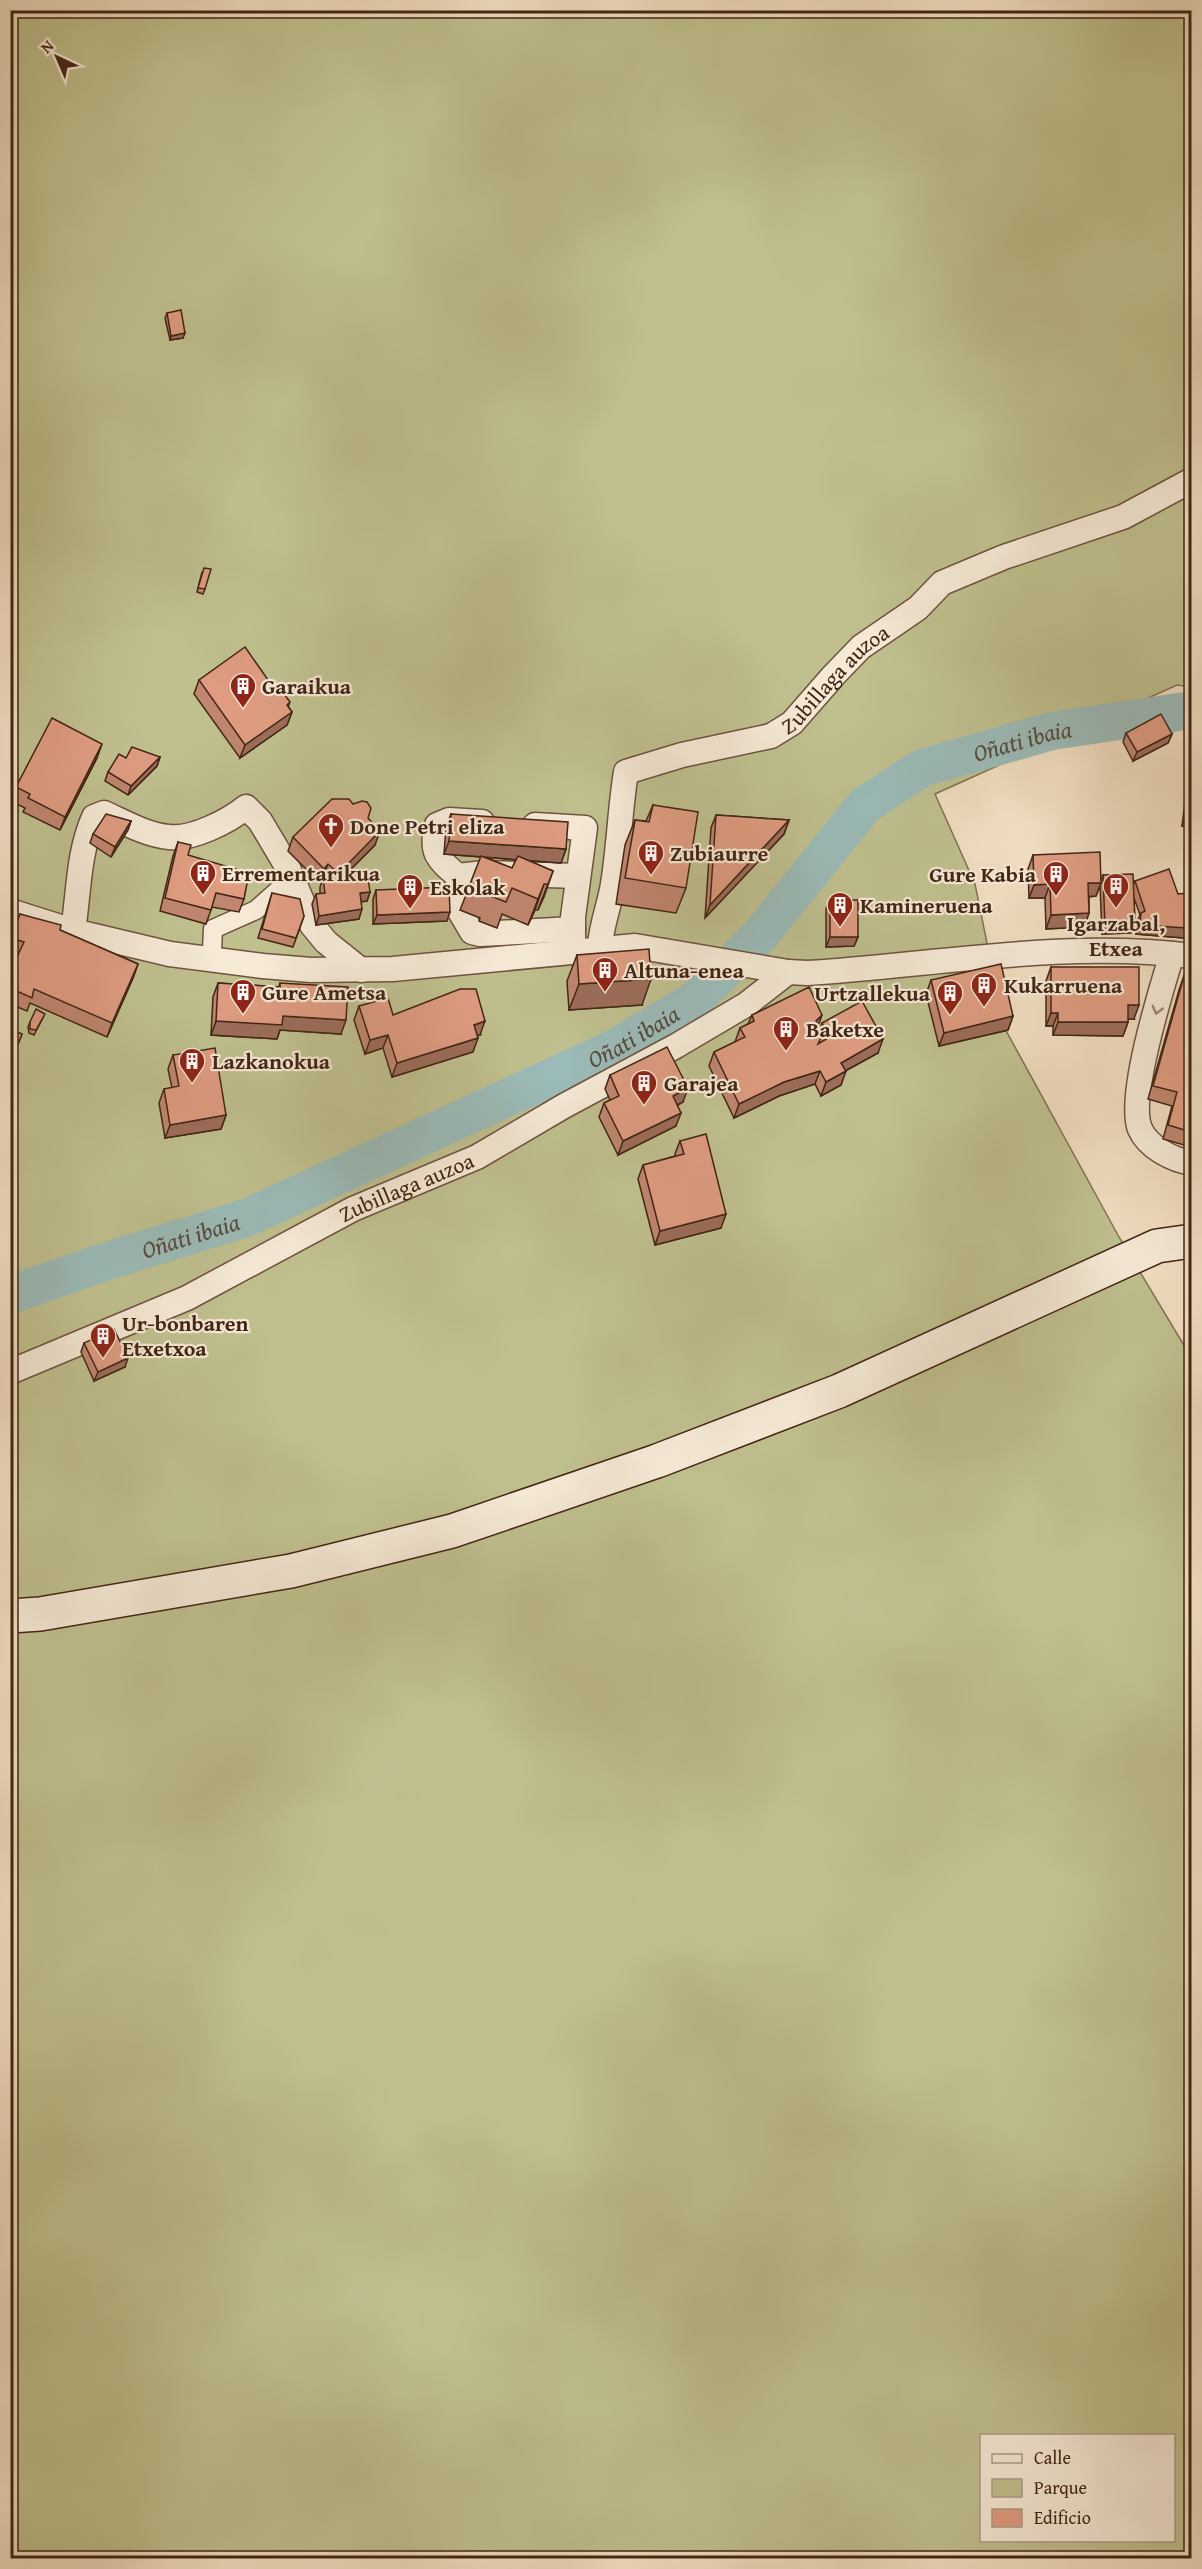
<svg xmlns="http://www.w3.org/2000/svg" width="1202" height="2569" viewBox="0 0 1202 2569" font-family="'Gentium Book Plus',serif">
<rect width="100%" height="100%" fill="#f1dec1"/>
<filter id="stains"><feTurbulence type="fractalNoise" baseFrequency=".00333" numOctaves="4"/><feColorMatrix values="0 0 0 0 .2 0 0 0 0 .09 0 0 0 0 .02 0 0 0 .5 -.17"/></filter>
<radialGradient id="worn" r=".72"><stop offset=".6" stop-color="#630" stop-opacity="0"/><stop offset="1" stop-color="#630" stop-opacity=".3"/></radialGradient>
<path fill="#c0c08f" stroke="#817252" stroke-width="1.5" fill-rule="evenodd" d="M11 11H1191V687L1177 685 935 794 975 884 1004 1027 1119 1237 1191 1357V2558H11ZM982 2436H1174V2540H982Z"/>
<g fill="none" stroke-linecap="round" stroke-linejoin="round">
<path stroke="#9bbbb8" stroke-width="38" id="s1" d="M10 1295 101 1263 246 1218 613 1049 695 1000 761 934 865 805 922 768 1052 731 1192 710"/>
<g stroke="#6e5340" stroke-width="21">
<path id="pedestrian" d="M212 950 213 929 256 910 293 877"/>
</g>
<g stroke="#6e5340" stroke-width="27">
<g id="minor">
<path d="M482 822 449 820 437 825C430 852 437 859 458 876L484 873 578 876"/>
<path d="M535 825 585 828 573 917V950"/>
<path d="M458 876 459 910 472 932 480 934 573 929"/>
<path d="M10 911 73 931 170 954 263 966 311 970 393 969 635 946 788 972 807 973C935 965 1064 940 1192 956"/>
<path d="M73 931C79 892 78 853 94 817L104 813C124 822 146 835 169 837 192 840 229 821 246 807L260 821 288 868 312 925 326 942 361 970"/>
<path id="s2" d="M600 948C600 929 610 904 613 884 619 847 620 809 626 772L682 755 771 736 792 723 834 675 861 647 918 608 942 583 1004 557 1123 517 1192 480"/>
<path d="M1172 954C1162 987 1127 1098 1140 1129 1148 1147 1172 1160 1192 1163"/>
<path id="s3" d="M10 1372 187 1298 353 1209 477 1157 564 1106 676 1046 747 1004 788 972"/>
</g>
</g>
<g stroke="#422515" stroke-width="36">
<path id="secondary" d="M10 1616 40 1614 291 1571 452 1531 657 1461 839 1391 1157 1246 1192 1241"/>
</g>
<use href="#pedestrian" stroke="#f6ead7" stroke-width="18"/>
<use href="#minor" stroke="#f6ead7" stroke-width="24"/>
<use href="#secondary" stroke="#f6ead7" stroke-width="33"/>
</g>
<g fill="#c0866f" stroke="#422515" stroke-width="1.5" fill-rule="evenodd">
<path d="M167 313 183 338 170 340 165 318Z"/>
<path d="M202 572 205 589 203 594 197 592Z"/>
<path d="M199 680 288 706 292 712 287 725 240 758 194 694Z"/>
<path d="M1126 733 1172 734 1168 743 1133 761 1123 742Z"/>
<path d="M1191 752V827L1182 826Z"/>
<path d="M160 757 157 766 128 795 105 781 108 772 126 758Z"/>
<path d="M97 758 60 830 23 812 25 808 11 801 16 787Z"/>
<path d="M653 805 686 888 676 913 616 904 625 845 635 820 646 821Z"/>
<path d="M451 814 566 849 561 863 529 861 553 871 538 910H535L528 925 502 914 497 928 479 921 480 918 460 910 481 857 444 854 446 827ZM485 857 516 860 512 868Z"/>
<path d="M716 815 789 820 784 834 705 918 711 828Z"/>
<path d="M368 818 375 845 345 875 370 892 367 901 361 902 359 919 316 925 312 904 316 894H320V887L323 878 319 882 288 851 293 837Z"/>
<path d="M131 821 128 830 111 857 90 843 93 834Z"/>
<path d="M178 842 188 855 244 899 239 912 212 907 206 924 160 911 173 856Z"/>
<path d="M1033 855 1101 880 1103 875 1134 883 1135 881 1178 894 1191 903V927L1184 938 1136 934 1137 922 1140 915 1134 898 1135 924 1131 933 1102 934 1100 886 1096 896 1089 897V913L1084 927 1046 929 1045 898H1029L1028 869Z"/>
<path d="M376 890 447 921 373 924V899Z"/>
<path d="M272 893 304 916 293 947 258 938Z"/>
<path d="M830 900 858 937 854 946 826 947V909Z"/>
<path d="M20 914 60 930 138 964 133 978 107 1037 30 1003 27 1011 10 1004V959L15 961 18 956 10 953V941Z"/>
<path d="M577 955 642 1005 569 1010 567 981Z"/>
<path d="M1051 967 1134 1019H1128V1022L1123 1036 1053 1035V1026H1046V981Z"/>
<path d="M1184 976 1191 978V1147L1163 1139 1172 1106 1148 1099 1179 990Z"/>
<path d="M931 980 1013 1016 1008 1030 939 1046 926 994Z"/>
<path d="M218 983 279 987 280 983 341 1034 280 1030 277 1039 211 1035 213 997Z"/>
<path d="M359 1006 393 1015 480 1035 477 1036 473 1052 392 1077 383 1048 365 1054 354 1020Z"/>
<path d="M752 1015 818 1026 820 1030 822 1023 878 1053 845 1071 841 1085 821 1096 815 1084 779 1096 734 1118 709 1066 714 1052 735 1042 740 1028 748 1024Z"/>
<path d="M43 1018 34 1035 29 1033 28 1027 30 1022Z"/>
<path d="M10 1030 22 1034 17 1047 10 1045Z"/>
<path d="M173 1055 226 1115 221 1129 165 1138 159 1103 164 1089 172 1088 168 1069Z"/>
<path d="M610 1075 683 1102 678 1105 676 1126 618 1155 599 1117 604 1103 610 1100 605 1089Z"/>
<path d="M680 1141 721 1228 655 1245 638 1179 643 1165 675 1156V1154Z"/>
<path d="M84 1343 125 1367 94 1381 81 1352Z"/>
</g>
<g fill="#9c6d5a" stroke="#422515" stroke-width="1.5">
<path d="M185 333 183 338 170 340 171 336Z"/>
<path d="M290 702 285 715 292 712 287 725 240 758 245 745Z"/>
<path d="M1172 734 1168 743 1133 761 1137 752Z"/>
<path d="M102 744 97 758 60 830 65 817Z"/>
<path d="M160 757 157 766 128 795 131 786Z"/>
<path d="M1187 813H1191V827L1182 826Z"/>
<path d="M789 820 784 834 705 918 710 905Z"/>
<path d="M131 821 128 830 111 857 115 847Z"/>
<path d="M380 831 375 845 336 884 331 885 336 871Z"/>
<path d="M449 841 566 849 561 863 444 854Z"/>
<path d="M328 864 323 878 319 882 324 869Z"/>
<path d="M553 871 544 897 538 910Z"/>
<path d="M1088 883H1101L1096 896 1083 897Z"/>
<path d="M544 884 535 910 528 925 538 899Z"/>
<path d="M1050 884 1045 898H1029L1034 885Z"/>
<path d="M370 892 367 901 357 902 360 893Z"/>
<path d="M362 909 359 919 316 925 319 916Z"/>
<path d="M450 912 447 921 373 924 377 915Z"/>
<path d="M1089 913 1084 927 1046 929 1051 915Z"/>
<path d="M1191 922V927L1184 938 1136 934 1140 925Z"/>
<path d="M1135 924 1131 933 1102 934 1105 925Z"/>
<path d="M830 937H858L854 946 826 947Z"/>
<path d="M138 964 133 978 107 1037 112 1023Z"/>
<path d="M651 979 642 1005 569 1010 579 984Z"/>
<path d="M1128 1005H1139L1134 1019H1123Z"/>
<path d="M1051 1013H1058L1053 1026H1046Z"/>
<path d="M822 1015 817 1029 816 1021Z"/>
<path d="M283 1016 346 1020 341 1034 280 1030 277 1039 211 1035 216 1021Z"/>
<path d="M1013 1016 1008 1030 939 1046 944 1033Z"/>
<path d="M485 1021 480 1035 469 1038 474 1025Z"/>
<path d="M1058 1022H1128L1123 1036 1053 1035Z"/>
<path d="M388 1035 383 1048 365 1054 370 1040Z"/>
<path d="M478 1038 473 1052 392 1077 397 1063Z"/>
<path d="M883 1039 878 1053 836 1076 841 1063Z"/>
<path d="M820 1071 815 1084 779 1096 734 1118 739 1104 784 1082Z"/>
<path d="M846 1071 841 1085 821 1096 826 1082Z"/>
<path d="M688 1088 683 1102 668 1109 673 1096Z"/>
<path d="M681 1113 676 1126 618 1155 623 1141Z"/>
<path d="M226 1115 221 1129 165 1138 170 1125Z"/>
<path d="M726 1214 721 1228 655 1245 660 1231Z"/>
<path d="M128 1358 125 1367 94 1381 98 1372Z"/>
</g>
<g fill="#df9c81" stroke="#422515" stroke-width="1.5">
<path d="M181 310 185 333 171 336 167 313Z"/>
<path d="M204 568 211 569 205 589 198 588Z"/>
<path d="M245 647 275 690 279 687 290 702 287 705 292 712 245 745 199 680Z"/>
<path d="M1161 714 1172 734 1137 752 1126 733Z"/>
<path d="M52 718 102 744 65 817 28 798 30 794 16 787Z"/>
<path d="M132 747 160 757 131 786 108 772 119 754 126 758Z"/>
<path d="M1191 775V813H1187Z"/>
<path d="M332 799H349L353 804 362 801 367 802 371 808 368 818 380 831 341 871H336L328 864 324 869 293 837Z"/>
<path d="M653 805 698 812 686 888 625 878 635 820 649 822Z"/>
<path d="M106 814 131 821 115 847 93 834Z"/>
<path d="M451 814 568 822 566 849 449 841Z"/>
<path d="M716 815 789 820 710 905Z"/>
<path d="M178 842 191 845 188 855 249 873 244 899 216 893 211 910 165 898Z"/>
<path d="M1100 852 1101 883H1088L1089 913 1051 915 1050 884 1034 885 1033 855Z"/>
<path d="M481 856 512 868 518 856 553 871 548 884H544L538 899 512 888 506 902 488 895 489 892 470 884Z"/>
<path d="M1169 869 1178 894 1188 893 1191 903V922L1187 928 1140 925 1141 913 1145 911 1135 881Z"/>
<path d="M367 872 370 892 360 893 362 909 319 916 316 894 325 893 323 878Z"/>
<path d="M1133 874 1135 924 1105 925 1103 875Z"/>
<path d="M449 887 450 912 377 915 376 890Z"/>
<path d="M272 893 300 899 304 916 296 938 262 929Z"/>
<rect x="830" y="900" width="28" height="37"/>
<path d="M20 914 61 925 60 930 138 964 112 1023 34 989 32 998 10 988V972L24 942 11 938Z"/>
<path d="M649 949 651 979 579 984 577 955Z"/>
<path d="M10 959 15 961 10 972Z"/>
<path d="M1001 964 1013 1016 944 1033 931 980Z"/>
<path d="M1051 967H1139V1005H1128V1022H1058V1013H1051Z"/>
<path d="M1184 976 1191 978V1132L1168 1125 1177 1092 1153 1086Z"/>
<path d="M218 983 280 987V983L348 987 346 1020 283 1016 282 1025 216 1021Z"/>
<path d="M809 987 822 1015 816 1021 822 1035 818 1044 830 1037 822 1023 862 1001 883 1039 841 1063 846 1071 826 1082 820 1071 784 1082 739 1104 714 1052 745 1037 740 1028 754 1021 752 1015Z"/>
<path d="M460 989H476L485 1021 474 1025 478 1038 397 1063 388 1035 370 1040 359 1006 388 998 393 1015Z"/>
<path d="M36 1009 45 1014 36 1030 30 1029V1022Z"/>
<path d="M10 1030 22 1034 19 1042 10 1040Z"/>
<path d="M667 1047 688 1088 673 1096 681 1113 623 1141 604 1103 619 1096 610 1075Z"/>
<path d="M215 1048 226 1115 170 1125 164 1089 179 1086 173 1055Z"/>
<path d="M706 1134 726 1214 660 1231 643 1165 684 1154 680 1141Z"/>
<path d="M114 1329 128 1358 98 1372 84 1343Z"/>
</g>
<defs><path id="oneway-chevron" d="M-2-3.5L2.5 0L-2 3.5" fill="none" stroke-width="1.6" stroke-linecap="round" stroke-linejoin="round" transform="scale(1.5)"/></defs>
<use stroke="#9c8876" href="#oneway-chevron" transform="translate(1157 1010) rotate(105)"/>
<defs>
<g id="building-pin" transform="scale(1.35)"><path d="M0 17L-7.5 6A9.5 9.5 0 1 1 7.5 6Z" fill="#8f2418" stroke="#f6ead7"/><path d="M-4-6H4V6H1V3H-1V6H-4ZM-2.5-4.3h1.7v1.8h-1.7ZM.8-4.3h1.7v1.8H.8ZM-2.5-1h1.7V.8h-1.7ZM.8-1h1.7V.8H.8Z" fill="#fff"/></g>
<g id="church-pin" transform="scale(1.35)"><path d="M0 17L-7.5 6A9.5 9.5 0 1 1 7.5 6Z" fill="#8f2418" stroke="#f6ead7"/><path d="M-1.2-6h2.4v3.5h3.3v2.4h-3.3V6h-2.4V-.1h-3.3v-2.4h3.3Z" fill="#fff"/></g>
</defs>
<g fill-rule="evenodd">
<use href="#building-pin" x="243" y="686"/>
<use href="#church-pin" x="331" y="826"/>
<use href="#building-pin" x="651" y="853"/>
<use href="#building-pin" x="203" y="873"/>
<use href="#building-pin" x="1056" y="874"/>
<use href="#building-pin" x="1116" y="886"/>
<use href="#building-pin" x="410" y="887"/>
<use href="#building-pin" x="840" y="905"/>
<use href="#building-pin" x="605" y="970"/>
<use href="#building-pin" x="984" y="985"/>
<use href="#building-pin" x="243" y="992"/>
<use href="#building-pin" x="950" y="993"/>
<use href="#building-pin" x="786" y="1029"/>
<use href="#building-pin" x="192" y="1061"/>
<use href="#building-pin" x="644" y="1083"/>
<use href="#building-pin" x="103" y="1336"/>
</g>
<g text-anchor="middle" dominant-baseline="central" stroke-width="4.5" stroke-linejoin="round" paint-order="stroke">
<g font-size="22" fill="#422515" stroke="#f6ead7">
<text stroke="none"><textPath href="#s2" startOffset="414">Zubillaga auzoa</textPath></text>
<text stroke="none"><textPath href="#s3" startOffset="438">Zubillaga auzoa</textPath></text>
</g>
<g font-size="22" font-weight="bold" fill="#422515" stroke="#f6ead7" text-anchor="start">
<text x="262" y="686">Garaikua</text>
<text x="350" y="826">Done Petri eliza</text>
<text x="670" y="853">Zubiaurre</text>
<text x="222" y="873">Errementarikua</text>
<text x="1036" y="874" text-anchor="end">Gure Kabia</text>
<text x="430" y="887">Eskolak</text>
<text x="860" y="905">Kamineruena</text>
<text x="1116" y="923" text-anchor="middle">Igarzabal,<tspan x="1116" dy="25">Etxea</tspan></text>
<text x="624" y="970">Altuna-enea</text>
<text x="1004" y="985">Kukarruena</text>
<text x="262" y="992">Gure Ametsa</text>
<text x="930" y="993" text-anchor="end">Urtzallekua</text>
<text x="806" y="1029">Baketxe</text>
<text x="212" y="1061">Lazkanokua</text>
<text x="664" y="1083">Garajea</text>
<text x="122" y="1323">Ur-bonbaren<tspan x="122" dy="25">Etxetxoa</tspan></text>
</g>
<g font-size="24" font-style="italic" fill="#584a3e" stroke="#f6ead7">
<text stroke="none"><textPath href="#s1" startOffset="1179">Oñati ibaia</textPath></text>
<text stroke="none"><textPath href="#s1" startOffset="676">Oñati ibaia</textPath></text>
<text stroke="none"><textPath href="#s1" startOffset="190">Oñati ibaia</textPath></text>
</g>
</g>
<rect width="1202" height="2569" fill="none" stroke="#f1dec1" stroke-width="36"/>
<rect x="12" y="12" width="1178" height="2545" fill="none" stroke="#422515" stroke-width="3"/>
<rect x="18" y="18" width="1166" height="2533" fill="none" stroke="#422515" stroke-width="1.5"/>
<rect x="980" y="2434" width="195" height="108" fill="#f6ead7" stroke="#ae9b89" stroke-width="1.5"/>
<rect x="992" y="2454" width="30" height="9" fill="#f6ead7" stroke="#ae9b89" stroke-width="1.5"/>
<text x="1034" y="2464" font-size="18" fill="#422515">Calle</text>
<rect x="992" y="2479" width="30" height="18" fill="#c0c08f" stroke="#ae9b89" stroke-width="1.5"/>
<text x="1034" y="2494" font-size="18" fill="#422515">Parque</text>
<rect x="992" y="2509" width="30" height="18" fill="#df9c81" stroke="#ae9b89" stroke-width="1.5"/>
<text x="1034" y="2524" font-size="18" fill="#422515">Edificio</text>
<g transform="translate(57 57) rotate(316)" stroke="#f6ead7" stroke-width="4.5" paint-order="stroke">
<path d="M0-4.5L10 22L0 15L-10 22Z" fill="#422515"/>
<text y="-9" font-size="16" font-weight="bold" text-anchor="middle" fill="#422515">N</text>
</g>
<rect width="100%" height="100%" filter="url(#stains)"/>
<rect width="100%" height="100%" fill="url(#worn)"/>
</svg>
